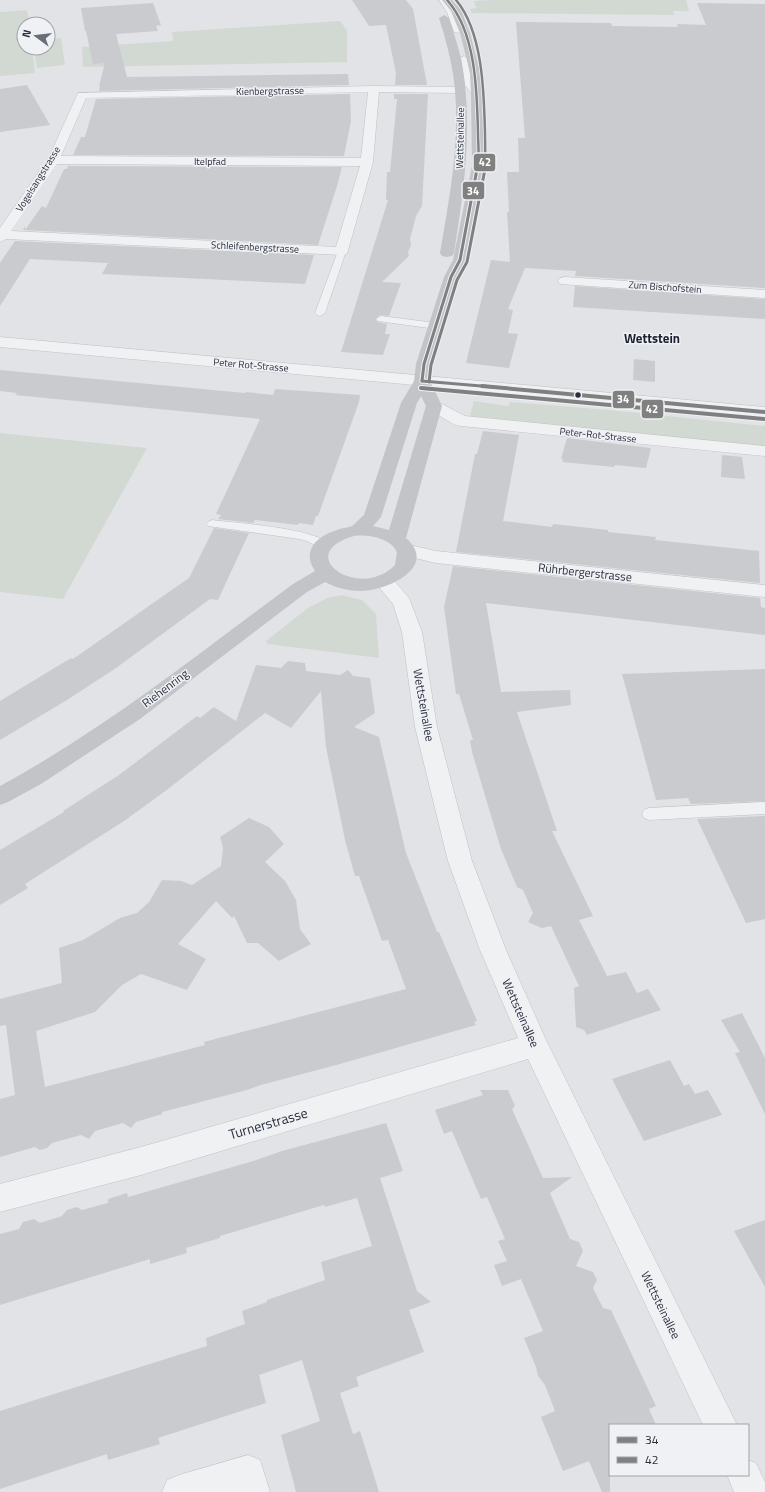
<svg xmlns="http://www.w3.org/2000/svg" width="765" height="1492" viewBox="0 0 765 1492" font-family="'Titillium Web',sans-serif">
<rect width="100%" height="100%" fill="#e2e3e6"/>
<g fill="#d2d9d2">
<path d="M491 0H686L689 11H673L674 15 472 13 470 9 476 8 474 1Z"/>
<path d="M27 10 29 24H24V48H32L35 73 0 76V12Z"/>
<path d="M340 21 347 30V62L83 67 82 47 173 41 172 32Z"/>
<path d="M61 38 65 65 37 68 34 48H48V39Z"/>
<path d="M474 401 508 406 510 402 609 410 765 426V449L469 419Z"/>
<path d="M0 433 147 448 63 599 0 592Z"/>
<path d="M342 595 362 600 376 614 379 658 267 644 266 641 308 608 327 598Z"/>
</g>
<g fill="#cacbce">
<path d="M352 0H406L413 9 427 85H395L396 73 386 25 369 26Z"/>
<path d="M153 3 161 25 156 26 158 31 116 34 127 77 348 74 349 85 99 91 100 86H99L105 63 93 64 86 31H85L81 8Z"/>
<path d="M697 3 765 4V288L575 276 576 271 525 268 508 309 513 310 508 333 518 334 509 368 466 363 491 260 510 262 507 212H509L507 172H519L518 138H525L516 22 611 23 612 26 678 27 677 24 706 25Z"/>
<path d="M27 85 50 125 0 132V89Z"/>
<path d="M350 94 351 121 344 156 73 155 81 137H85L96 99Z"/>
<path d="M394 94H428L422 206 416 216 410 239 411 246 408 252 409 256 382 282 401 283 389 316 380 315 375 319 378 322 387 324 385 334H390L383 355 341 352 388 200H386L387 172H390L397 99H394Z"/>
<path d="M68 166 342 167 337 186 318 245 23 230 25 226V230L42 206 46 208 64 169H67Z"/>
<path d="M15 241 314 255 305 284 102 274 108 263 30 259 0 306V263Z"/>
<path d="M575 286 765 299V319L573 307Z"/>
<path d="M634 359 655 361V382L633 380Z"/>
<path d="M0 370 245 393 246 392 273 395 275 389 360 395 359 402 318 516H316L313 525 299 523 298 525 255 520 253 523 218 519 221 515 216 514 260 419 15 395 17 393 0 391Z"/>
<path d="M483 431 519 435 503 521 552 527 553 524 608 530V532L656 537 655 540 759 551 760 583 456 552 475 454H477Z"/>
<path d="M567 438 651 448 646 468 615 465 614 467 562 462 563 459H561Z"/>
<path d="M722 455 742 457 745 479 721 477Z"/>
<path d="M214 528 249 533 218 600 210 599 116 668 67 700 0 740V701L71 658 73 659 189 578Z"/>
<path d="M453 566 760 598 761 607 765 608V635L486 603 501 692 570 690 571 705 517 712 557 831H552L593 916 579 920 607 976 626 972 637 993 648 989 661 1010 587 1035 584 1030 576 1027 574 988 579 986 551 926 542 928 528 922 533 913 523 890 517 887 501 849 472 752 470 740H473L459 694H456L444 607Z"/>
<path d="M288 661 305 663 306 671 340 675 348 670 353 676 370 678 375 713 354 727 379 737 406 853 437 932H439L477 1021 474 1022 476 1025 340 1064 261 1085 247 1090 162 1112V1114L136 1122 131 1128 123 1123 95 1131 89 1139 81 1135 52 1143 47 1148 40 1150 35 1147 0 1157V1099L15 1095 6 1025 0 1026V999L62 983 59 948 83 940 120 918 137 913 149 902 162 880 181 881 192 885 221 866 223 848 220 837 249 818 269 827 284 844 265 862 285 881 296 900 300 929 311 944 279 961 258 943H247L234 916 232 918 216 901 178 944 206 959 187 990 141 974 122 985 95 1012 36 1031 45 1087 205 1045 204 1042 406 989 388 940 382 941 359 876H355L345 840 326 747 321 691 291 728 265 713 168 789 124 821 25 884 28 888 0 905V850L64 812 63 811 119 775 197 716 200 718 214 707 236 721 256 665 281 668Z"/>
<path d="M765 669V801L691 804 688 798 656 800 622 674Z"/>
<path d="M765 816V919L746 923 697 819Z"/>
<path d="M742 1013 765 1058V1114L735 1053 740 1052 721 1020Z"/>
<path d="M670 1060 684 1086 689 1084 695 1094 708 1090 722 1115 644 1141 612 1079Z"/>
<path d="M480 1090H508L515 1106 512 1109 543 1178 572 1177 550 1193 570 1239 579 1242 583 1251 576 1266 593 1272 597 1280 593 1288 603 1308 611 1310 656 1406 649 1409 656 1425H610V1492H602L589 1461 563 1471 541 1417 555 1411 545 1385 538 1376 536 1367 524 1338 543 1331 521 1279 502 1286 494 1265 507 1261 498 1241 505 1239 487 1197 481 1199 452 1131 444 1134 435 1110 483 1095Z"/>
<path d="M386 1123 403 1171 380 1178 417 1291 431 1302 409 1310 424 1352 356 1377 359 1386 340 1393 353 1434 360 1431 379 1492H296L281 1435 320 1421 302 1360 259 1375 266 1403 158 1438 160 1444 108 1460 107 1454 0 1489V1411L207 1346 206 1338 245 1324 242 1311 267 1302V1300L325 1280 321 1262 372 1246 357 1198 325 1207 324 1205 220 1236V1238L186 1248 187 1253 150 1264V1259L0 1305V1234L19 1229 23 1222 34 1219 40 1223 62 1216 67 1210 77 1207 82 1210 108 1203V1199L127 1193 128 1197 250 1162 282 1151Z"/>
<path d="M765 1220V1287L734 1231Z"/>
</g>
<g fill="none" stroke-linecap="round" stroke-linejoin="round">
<g stroke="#c0c1c4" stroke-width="1">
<g id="service">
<path d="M439 0H445L453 12 460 32 459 33 454 32 447 12Z"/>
<path d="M464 56 467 58 472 85 481 95 480 97H474L465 85 461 58Z"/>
<path d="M342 248 346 251 325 313 320 316 317 315 315 313 338 251Z"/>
<path d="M381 316 436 323 441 326 436 329 378 321 376 319Z"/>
<path d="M212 520C234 523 318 528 329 545L327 548 323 549 307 541 299 539 208 526 206 524 208 522Z"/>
<path d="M765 802V814L649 820 644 818 642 814 644 810 649 808Z"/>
</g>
</g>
<g stroke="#c0c1c4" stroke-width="1">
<g id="minor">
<path d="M374 86 459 87 465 90 459 93 379 92 373 162 347 254 342 255 6 239 0 242V228L49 157 78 93ZM368 92 361 158 61 156 86 98ZM57 164 360 166 336 247 11 231Z"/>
<path d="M565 277 765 290V298L560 284 558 281 560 278Z"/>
<path d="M0 337 765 407V417L0 347Z"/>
<path d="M434 401 440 403 465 416 765 446V456L461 426 455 425 428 409 426 406 428 403Z"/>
<path d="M405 544 436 551 765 585V597L436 563 398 554 396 550 398 546Z"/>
<path d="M384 575 391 577 409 598 422 632 437 727 472 861 506 950 546 1040 737 1425H703L528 1059 141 1175 0 1212V1184L141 1147 518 1038 480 950 448 861 415 727 402 632 393 604 374 581 377 577Z"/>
<path d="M248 1455 260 1460 270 1492H162L167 1480 179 1475Z"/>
<path d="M748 1460 756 1463 765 1482V1492H734L727 1475H748Z"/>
</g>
</g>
<use href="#service" fill="#f0f1f3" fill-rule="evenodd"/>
<use href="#minor" fill="#f0f1f3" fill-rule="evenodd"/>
<g fill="#c2c4c8" fill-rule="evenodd">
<path d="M442 0H452L461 10 470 33 480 72 483 95 484 166 467 260 458 277 432 364 430 381 442 406 406 538C439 567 387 591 361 591 349 591 336 588 325 582L307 592 140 719 41 784 8 802 0 805V786C105 729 198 654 293 584L315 571C301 551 317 536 337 530 341 528 347 528 352 526 356 523 360 518 364 515L401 403 414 381 416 364 444 277 453 260 472 166 471 95 470 72 460 33 451 11ZM421 396 426 406 389 530 373 526 381 517 417 403ZM354 536C367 534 391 538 397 552L395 565C359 602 291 554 354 536Z"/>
<path d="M444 15 449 18C455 37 462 57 464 77 472 136 463 195 454 253L452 256 447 257 442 256 440 253C450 195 462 133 453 74 450 55 445 37 439 18Z"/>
</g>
<g stroke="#eff1f5" stroke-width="4">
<path id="bus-1-far2" d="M447 0C476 32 477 91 478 133 478 145 480 158 477 170"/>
</g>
<g stroke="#eff1f5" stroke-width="5">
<g id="bus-1-far1">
<path d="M422 381 424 364 451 277 460 260 477 169"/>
<path d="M422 381 493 387"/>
</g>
</g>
<g stroke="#eff1f5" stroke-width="6">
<path id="bus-1" d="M482 386 765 412"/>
</g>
<g stroke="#eff1f5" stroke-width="4">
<path id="bus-2-far2" d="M456 0C483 32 484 93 485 133 485 145 486 158 484 170"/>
</g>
<g stroke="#eff1f5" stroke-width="5">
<path id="bus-2-far1" d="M429 382 431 365 457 280 467 262 485 169"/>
</g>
<g stroke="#eff1f5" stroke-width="6">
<path id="bus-2" d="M421 388 764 419"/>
</g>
<use href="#bus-1-far2" stroke="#808080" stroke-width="2.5"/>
<use href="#bus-1-far1" stroke="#808080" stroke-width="3"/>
<use href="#bus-1" stroke="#808080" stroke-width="4"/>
<use href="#bus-2-far2" stroke="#808080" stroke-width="2.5"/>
<use href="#bus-2-far1" stroke="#808080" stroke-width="3"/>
<use href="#bus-2" stroke="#808080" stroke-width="4"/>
</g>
<circle fill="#2a2f3d" stroke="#eff1f5" stroke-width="1.5" cx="578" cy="395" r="3.5"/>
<g text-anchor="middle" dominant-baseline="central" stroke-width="3" stroke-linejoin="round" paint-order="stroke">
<g font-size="10" fill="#2a2f3d" stroke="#eff1f5">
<text transform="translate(270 91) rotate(-1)">Kienbergstrasse</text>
<text transform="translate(460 138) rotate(-89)">Wettsteinallee</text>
<text x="210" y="161">Itelpfad</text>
<text transform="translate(38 179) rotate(-58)">Vogelsangstrasse</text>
<text transform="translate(255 247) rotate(3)">Schleifenbergstrasse</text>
<text transform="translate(665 287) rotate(4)">Zum Bischofstein</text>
<text transform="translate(251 365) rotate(5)">Peter Rot-Strasse</text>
<text transform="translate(598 435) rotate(6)">Peter-Rot-Strasse</text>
</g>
<g font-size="12" fill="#2a2f3d" stroke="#eff1f5">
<text transform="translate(585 572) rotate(6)">Rührbergerstrasse</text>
<text transform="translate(165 688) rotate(-37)">Riehenring</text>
<text transform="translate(424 705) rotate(80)">Wettsteinallee</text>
<text transform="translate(521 1013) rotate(66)">Wettsteinallee</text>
<text transform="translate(661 1305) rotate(64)">Wettsteinallee</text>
</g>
<g font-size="13" font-weight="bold" fill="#1c202e" stroke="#eff1f5">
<text x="652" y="338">Wettstein</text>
</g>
<g font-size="14" fill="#2a2f3d" stroke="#eff1f5">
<text transform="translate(268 1123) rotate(-16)">Turnerstrasse</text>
</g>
</g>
<g stroke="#eff1f5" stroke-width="1.5">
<rect x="473" y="153" width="23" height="19" rx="4" fill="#808080"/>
<rect x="462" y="181" width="23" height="19" rx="4" fill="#808080"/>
<rect x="612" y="390" width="23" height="19" rx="4" fill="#808080"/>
<rect x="641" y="399" width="23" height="20" rx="4" fill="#808080"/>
</g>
<g font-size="11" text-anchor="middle" font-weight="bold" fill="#fff">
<text x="485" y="166">42</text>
<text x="473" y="195">34</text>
<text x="623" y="403">34</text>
<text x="652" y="413">42</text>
</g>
<rect x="609" y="1424" width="140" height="52" fill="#eff1f5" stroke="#a0a3ab"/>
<rect x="617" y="1437" width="20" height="6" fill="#808080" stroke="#a0a3ab"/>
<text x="645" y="1444" font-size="12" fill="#2a2f3d">34</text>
<rect x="617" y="1457" width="20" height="6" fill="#808080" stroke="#a0a3ab"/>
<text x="645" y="1464" font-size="12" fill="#2a2f3d">42</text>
<g transform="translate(36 36) rotate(285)"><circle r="19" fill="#eff1f5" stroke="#a0a3ab"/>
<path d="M0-3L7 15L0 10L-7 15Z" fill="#6a6e78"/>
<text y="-6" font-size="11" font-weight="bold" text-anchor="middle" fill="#2a2f3d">N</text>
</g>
</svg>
